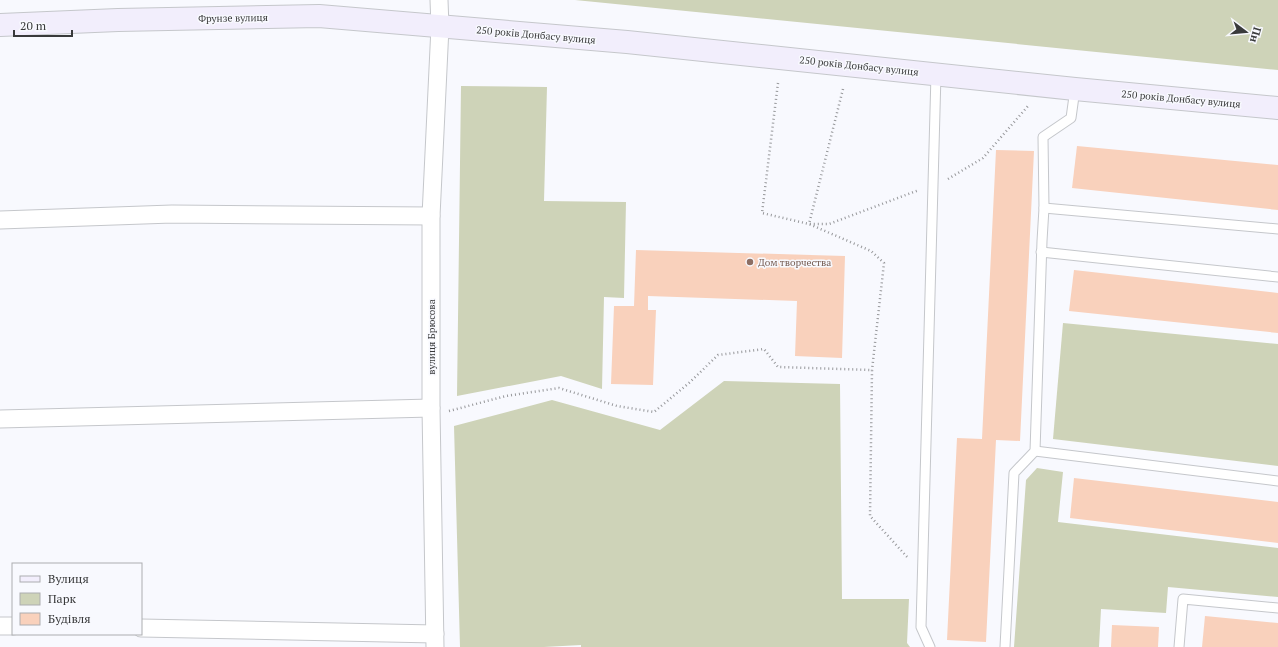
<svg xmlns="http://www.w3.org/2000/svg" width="1278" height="647" viewBox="0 0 1278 647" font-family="'PT Serif',serif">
<rect width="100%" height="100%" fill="#f8f9fe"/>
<g fill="#ced3b8">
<path d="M575 0H1278V70Z"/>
<path d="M461 86 547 87 544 201 626 202 624 298 604 297 602 389 561 376 457 396Z"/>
<path d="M1063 323 1278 344V466L1053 439Z"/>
<path d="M724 381 840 384 842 599H909L907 643 910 647H581V645L544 647H460L454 426 552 400 660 430Z"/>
<path d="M1037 468 1063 472 1058 522 1278 548V597L1168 587 1166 613 1101 609 1099 647H1014L1026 480Z"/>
</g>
<g fill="#f9d1bc">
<path d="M1077 146 1278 165V210L1072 188Z"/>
<path d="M996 150 1034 151 1020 441 996 440 986 642 947 640 957 438 982 439Z"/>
<path d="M636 250 845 256 842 358 795 356 797 301 648 296V310H656L653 385 611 384 614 306H634Z"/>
<path d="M1074 270 1278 293V333L1069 311Z"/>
<path d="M1074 478 1278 502V543L1070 518Z"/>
<path d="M1205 616 1278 623V647H1202Z"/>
<path d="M1112 625 1159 627 1158 647H1111Z"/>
</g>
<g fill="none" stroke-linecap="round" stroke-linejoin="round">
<g stroke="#c5c7cb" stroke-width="11">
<g id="lane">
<path d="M1044 208 1278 229"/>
<path d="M1041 252 1278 277"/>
<path d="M1035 451 1278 481"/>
<path d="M930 647 921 627 936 74"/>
<path d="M1005 647 1014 473 1035 451 1042 241 1044 208 1043 137 1071 118 1075 89"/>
<path d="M1179 647 1183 599 1278 608"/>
</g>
</g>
<g stroke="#c5c7cb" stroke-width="19">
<g id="street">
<path d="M0 220 172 214 431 216"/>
<path d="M0 419 431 408"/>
<path d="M0 626H13"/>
<path d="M141 628 435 634"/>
<path d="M435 647 431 408V216L440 27 439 0"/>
</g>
</g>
<g stroke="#c5c7cb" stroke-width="24">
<path id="secondary" d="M0 25 118 20 319 16 627 42 1075 89 1278 108"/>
</g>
<g stroke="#97989b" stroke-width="2.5" stroke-dasharray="1 3" stroke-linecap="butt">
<path d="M778 83 762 213 809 224 871 251 884 263 872 370"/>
<path d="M843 89 809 224H829L919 190"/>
<path d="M948 179 983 158 1028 106"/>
<path d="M449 411 506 396 559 388 617 406 654 412 689 383 718 355 764 349 778 367 872 370 870 516 908 558"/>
</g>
<use href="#lane" stroke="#fff" stroke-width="9"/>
<use href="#street" stroke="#fff" stroke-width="17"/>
<use href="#secondary" stroke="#f2eefc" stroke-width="22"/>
</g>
<circle fill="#8d6e63" stroke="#f8f9fe" stroke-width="1.5" cx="750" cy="262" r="4"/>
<g text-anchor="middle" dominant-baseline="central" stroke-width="3" stroke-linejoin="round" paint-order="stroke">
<g font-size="10" fill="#393a3b" stroke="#f8f9fe">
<text transform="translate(233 18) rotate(-1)">Фрунзе вулиця</text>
<text transform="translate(536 35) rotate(5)">250 років Донбасу вулиця</text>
<text transform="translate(859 66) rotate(6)">250 років Донбасу вулиця</text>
<text transform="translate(1181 99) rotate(5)">250 років Донбасу вулиця</text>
<text transform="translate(431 337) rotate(-90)">вулиця Брюсова</text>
</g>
<g font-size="10" fill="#785e54" stroke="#f8f9fe" text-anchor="start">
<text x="758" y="262">Дом творчества</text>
</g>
</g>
<rect x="12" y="563" width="130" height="72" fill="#f8f9fe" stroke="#acadb0"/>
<rect x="20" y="576" width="20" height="6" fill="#f2eefc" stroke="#acadb0"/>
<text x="48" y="583" font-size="12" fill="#393a3b">Вулиця</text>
<rect x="20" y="593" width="20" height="12" fill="#ced3b8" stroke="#acadb0"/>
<text x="48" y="603" font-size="12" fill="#393a3b">Парк</text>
<rect x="20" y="613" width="20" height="12" fill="#f9d1bc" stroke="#acadb0"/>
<text x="48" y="623" font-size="12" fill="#393a3b">Будівля</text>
<g transform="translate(1246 32) rotate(106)" stroke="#f8f9fe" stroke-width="3" paint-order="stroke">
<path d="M0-3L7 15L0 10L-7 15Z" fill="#393a3b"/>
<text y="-6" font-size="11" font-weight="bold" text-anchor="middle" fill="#393a3b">Пн</text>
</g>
<path d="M14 30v6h58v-6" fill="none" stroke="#393a3b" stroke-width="2"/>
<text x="20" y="30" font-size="12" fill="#393a3b" stroke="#f8f9fe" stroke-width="3" paint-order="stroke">20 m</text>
</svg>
